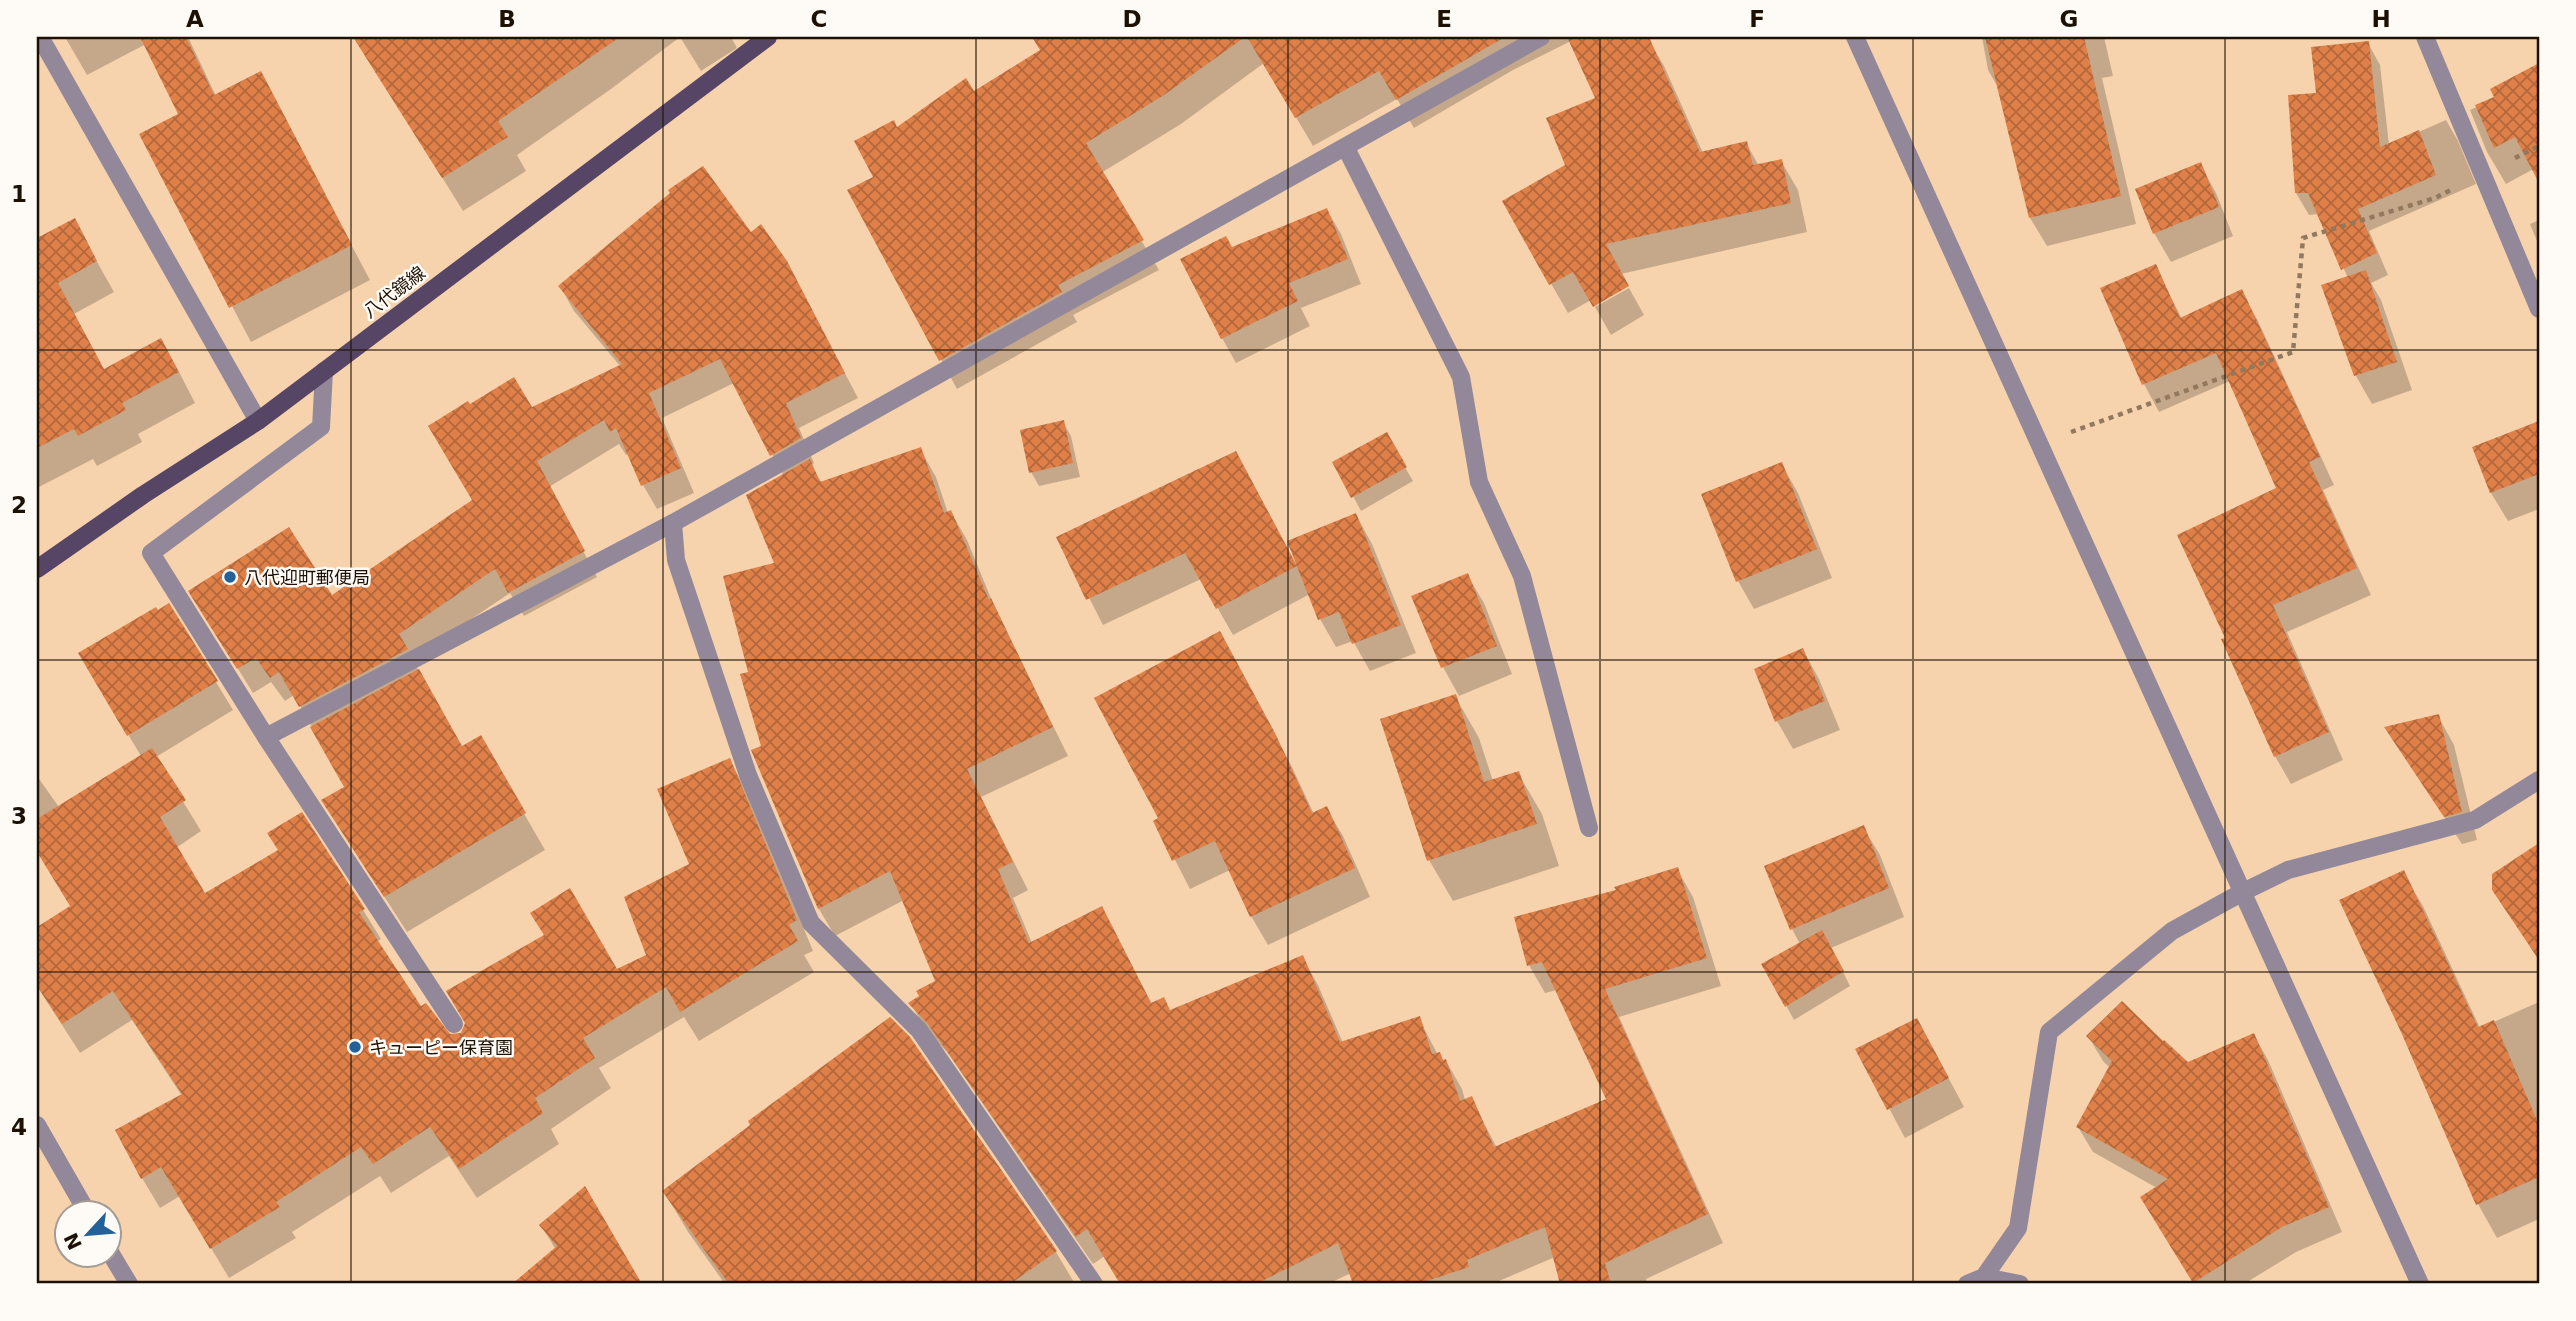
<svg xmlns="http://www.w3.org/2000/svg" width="2576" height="1321" viewBox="0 0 2576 1321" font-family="'DejaVu Sans','Noto Sans JP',sans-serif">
<defs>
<pattern id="building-cross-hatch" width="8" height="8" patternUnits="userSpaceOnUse" patternTransform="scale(1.75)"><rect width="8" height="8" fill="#df8049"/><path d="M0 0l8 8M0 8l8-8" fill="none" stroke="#b4673b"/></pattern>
</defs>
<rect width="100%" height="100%" fill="#f7d3ad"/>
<g fill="#0003">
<path d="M65 37H194L189 39 216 96 260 73 370 280 251 342 141 134 180 114 146 44 87 75Z"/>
<path d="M373 37H731L737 48 701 71 680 37 611 89 517 155 526 171 463 211 360 45Z"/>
<path d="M1033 37H1612L1619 49 1647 37 1664 66 1703 153 1746 143 1759 166 1781 161 1798 190 1807 232 1621 274 1591 300 1568 313 1504 202 1567 166 1597 99 1571 41 1513 70 1414 128 1397 99 1313 146 1264 63 1181 124 1101 173 1159 270 1073 315 1077 322 957 389 850 191 876 177 897 129 974 93 1042 51Z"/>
<path d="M1982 37H2104L2113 76 2102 78 2136 224 2047 246 2030 218 1999 89 1988 70Z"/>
<path d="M2368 43 2380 65 2389 145 2446 120 2458 141 2476 184 2369 231 2388 275 2371 283 2381 300 2412 390 2372 404 2356 376 2323 286 2348 278 2319 214 2309 215 2296 193 2318 95Z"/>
<path d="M2539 65V166L2506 184 2487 152 2470 110 2496 98 2492 90Z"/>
<path d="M2200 164 2216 193 2233 236 2171 262 2154 233Z"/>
<path d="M1327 210 1341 234 1361 284 1301 308 1310 326 1236 363 1222 338 1231 249Z"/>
<path d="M2539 220V246L2530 224Z"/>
<path d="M74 221 114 292 74 314 104 371 178 370 195 403 138 434 142 442 97 466 93 459 37 488V240Z"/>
<path d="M750 234 800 288 858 398 799 428 814 463 811 465 822 483 920 449 936 477 948 513 951 512 967 540 995 608 1068 756 981 797 1028 890 1013 898 1032 943 1102 908 1152 1004 1170 1012 1302 957 1318 985 1343 1043 1419 1019 1438 1055 1443 1062 1446 1061 1462 1089 1465 1100 1471 1098 1497 1148 1608 1100 1557 990 1545 993 1529 965 1618 892 1677 869 1693 897 1721 986 1619 1017 1723 1243 1646 1279 1648 1284H1562L1555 1257 1492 1284H1355L1351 1273 1328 1284H1121L1105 1256 1093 1264 947 1052 927 1032 911 1004 937 982 904 900 835 936 819 909 754 751 763 747 750 673 776 564 784 476 734 383 662 418 694 493 657 509 643 485 629 454 626 455 619 444 549 487 597 577 524 616 510 593 412 659 462 748 480 737 545 850 407 932 323 801 346 787 294 695 285 701 271 682 253 693 205 616 332 597 474 501 470 407 532 410 620 366 574 311 560 286Z"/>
<path d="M2155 266 2182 319 2241 292 2257 319 2334 485 2323 490 2371 595 2287 632 2343 760 2291 784 2275 756 2227 638 2278 489 2230 381 2159 412 2144 384Z"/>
<path d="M1629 288 1644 315 1611 335 1595 307Z"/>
<path d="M1063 422 1071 436 1080 477 1039 486 1031 472Z"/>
<path d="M2531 426 2539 440V509L2508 521 2491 493 2474 448Z"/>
<path d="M1386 435 1413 481 1361 511 1335 463Z"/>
<path d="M1782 465 1798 493 1832 578 1754 609 1738 581Z"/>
<path d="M1356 515 1372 544 1416 653 1370 671 1353 641 1336 647 1320 619 1310 594 1233 635 1201 579 1103 625 1058 537 1296 565Z"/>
<path d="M1467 575 1484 603 1512 674 1459 696 1443 667Z"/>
<path d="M1803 650 1819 679 1840 730 1793 749 1777 721Z"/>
<path d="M80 654 216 682 233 710 156 757 201 831 176 848 204 895 363 910 381 939 377 942 421 1008 443 1032 454 1037 648 956 691 865 730 761 747 791 813 951 804 955 814 972 699 1041 684 1017 599 1068 611 1088 551 1129 559 1144 477 1198 449 1156 391 1193 380 1176 292 1232 296 1238 229 1278 180 1196 160 1208 142 1178 182 1096 132 1020 80 1053 37 986V929L71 907 37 851V776L59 807 141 756Z"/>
<path d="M1236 661 1290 763 1314 814 1326 808 1343 836 1370 897 1268 945 1251 916 1230 870 1190 889 1155 821 1161 819Z"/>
<path d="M1455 696 1479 738 1493 781 1518 773 1542 814 1559 866 1453 901 1429 860Z"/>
<path d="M2438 716 2454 745 2477 840 2462 844 2386 728Z"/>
<path d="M1863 827 1880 855 1904 917 1831 948 1850 986 1794 1020 1764 965 1800 944 1792 929Z"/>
<path d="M2536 847 2539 852V961L2494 889Z"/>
<path d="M2403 873 2423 906 2480 1028 2539 1002V1219L2497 1238 2478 1204Z"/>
<path d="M2254 1035 2268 1060 2342 1232 2296 1252 2244 1284H2195L2156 1222 2157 1188 2093 1152 2078 1127 2110 1068 2103 1061 2088 1036 2188 1064Z"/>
<path d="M1933 1049 1964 1107 1905 1138 1858 1050Z"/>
<path d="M585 1189 640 1284H518L517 1283 556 1250 541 1225Z"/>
<path d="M664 1191 1056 1252 1075 1284H725L688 1232Z"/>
</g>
<g fill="url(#building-cross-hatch)">
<path d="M140 37H186L214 95 261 71 352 245 229 308 139 134 178 114Z"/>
<path d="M353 37H620L498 121 508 137 442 178Z"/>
<path d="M1032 37H1245L1164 95 1086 143 1144 240 1058 285 1062 292 939 361 847 190 873 177 854 141 894 120 897 127 966 78 974 91 1040 50Z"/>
<path d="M1247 37H1505L1396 100 1379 71 1295 118Z"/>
<path d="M1567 37H1649L1700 152 1747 141 1753 165 1782 159 1791 203 1606 244 1629 286 1593 307 1573 272 1549 285 1502 201 1565 165 1546 118 1595 98Z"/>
<path d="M1985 37H2084L2121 196 2029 218Z"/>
<path d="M2369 41 2380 147 2419 130 2436 175 2358 209 2377 253 2341 270 2308 193H2295L2288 95 2316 93 2311 47Z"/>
<path d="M2539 63V183L2515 137 2494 148 2475 105 2494 97 2490 89Z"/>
<path d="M2201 162 2219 207 2153 234 2135 189Z"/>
<path d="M703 166 751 232 761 224 787 261 845 373 786 403 801 438 770 456 720 359 649 393 681 468 641 486 616 428 610 432 604 420 537 461 585 551 508 593 495 569 399 634 408 649 299 707 279 672 270 678 256 658 237 669 188 591 289 527 332 595 472 500 428 426 468 401 470 404 514 377 532 407 622 364 558 286 670 193 668 190Z"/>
<path d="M1327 208 1348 259 1289 283 1298 301 1221 339 1180 259 1226 236 1232 247Z"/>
<path d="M75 218 97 261 58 283 104 369 161 338 179 372 122 403 126 410 78 436 74 429 37 448V238Z"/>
<path d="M2156 264 2180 318 2242 289 2312 439 2320 457 2309 462 2357 568 2273 605 2329 732 2274 757 2221 639 2225 638 2177 535 2276 488 2216 353 2142 385 2100 288Z"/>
<path d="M2366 270 2397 362 2354 376 2321 285Z"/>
<path d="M1064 420 1073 463 1029 473 1020 430Z"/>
<path d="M2539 421V474L2490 493 2472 447Z"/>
<path d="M1387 432 1407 467 1351 498 1332 462Z"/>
<path d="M921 447 944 513 951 510 989 600 991 598 1053 727 967 769 1013 862 998 869 1029 943 1102 906 1151 1003 1164 997 1170 1010 1303 955 1340 1042 1420 1016 1432 1054 1440 1052 1443 1060 1446 1059 1460 1101 1472 1096 1494 1147 1606 1099 1542 962 1527 966 1514 917 1616 890 1614 887 1678 867 1707 958 1605 989 1708 1214 1605 1263 1611 1284H1560L1545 1227 1467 1260 1469 1267 1418 1284H1353L1338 1243 1256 1284H1120L1087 1229 1076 1237 928 1024 908 1003 919 996 916 991 935 981 890 871 818 909 751 750 761 746 740 674 748 672 723 576 774 563 746 495 810 459 820 482Z"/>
<path d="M1236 451 1297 566 1216 609 1185 553 1086 600 1056 537Z"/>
<path d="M1782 462 1817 549 1736 582 1701 494Z"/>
<path d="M1356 513 1401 625 1352 644 1339 612 1318 620 1287 541Z"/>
<path d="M1468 573 1497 646 1441 668 1411 596Z"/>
<path d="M169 603 218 681 127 736 78 653 156 607 158 610Z"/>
<path d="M1220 631 1275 733 1312 813 1327 806 1355 868 1250 917 1215 841 1172 861 1153 821 1158 818 1094 698Z"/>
<path d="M1803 648 1825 701 1775 722 1754 669Z"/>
<path d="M419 669 462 746 481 735 526 813 384 897 321 800 344 787 310 727Z"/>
<path d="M1456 694 1484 782 1519 771 1537 824 1427 861 1380 719Z"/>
<path d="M2439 714 2462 812 2444 817 2384 727Z"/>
<path d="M152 748 186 800 160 817 205 893 278 850 267 833 302 812 365 909 359 912 421 1006 426 1003 450 1034 461 1033 465 1023 446 991 544 935 530 913 570 888 617 969 646 955 624 897 689 864 657 789 730 758 797 920 789 925 798 941 680 1012 666 987 583 1038 595 1058 535 1098 543 1113 459 1169 430 1127 373 1164 361 1147 276 1202 280 1207 210 1249 161 1167 141 1179 115 1130 182 1094 113 991 62 1024 37 986V927L70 906 37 852V819Z"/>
<path d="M1864 825 1889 888 1790 930 1764 866Z"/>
<path d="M2539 843V960L2492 890V874Z"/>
<path d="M2404 870 2478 1027 2494 1020 2539 1125V1177L2476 1205 2401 1032 2339 900Z"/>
<path d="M1822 930 1844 971 1785 1007 1761 964Z"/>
<path d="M2122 1001 2163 1041 2164 1040 2188 1062 2254 1033 2329 1207 2282 1227 2193 1283 2140 1197 2168 1179 2076 1127 2112 1061 2086 1036Z"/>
<path d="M890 1017 910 1037 1057 1251 1010 1284H729L662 1191 750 1125 748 1121Z"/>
<path d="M1917 1018 1949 1078 1887 1110 1855 1049Z"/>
<path d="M585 1186 642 1284H512L557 1246 539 1225Z"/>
</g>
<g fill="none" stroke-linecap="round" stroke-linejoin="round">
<g stroke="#91785e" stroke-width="4.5" stroke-dasharray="5 5" stroke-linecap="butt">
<path d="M2515 158 2539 146"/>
<path d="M2071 432 2293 352 2303 238 2435 198 2451 190"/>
</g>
<g stroke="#92889a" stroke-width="18">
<path d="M40 37 258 421"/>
<path d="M1855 37 2420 1284"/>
<path d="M2425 37 2539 309"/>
<path d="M1346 148 1461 377 1479 482 1522 576 1589 828"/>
<path d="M324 371 321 427 151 553 266 737 673 523 1541 37"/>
<path d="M673 523 676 560 748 775 811 923 919 1030 1094 1284"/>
<path d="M266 737 454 1024"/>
<path d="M37 1125 87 1212"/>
<path d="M108 1249 129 1284"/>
<path d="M1967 1284 1984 1277 2018 1228 2049 1032 2172 931 2241 893 2288 870 2475 820 2539 780"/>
<path d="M1983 1284 1984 1277 2020 1284"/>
</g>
<path stroke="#564564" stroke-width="18" d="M37 569 143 495 258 421 768 37"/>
</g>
<path fill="none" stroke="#1d1104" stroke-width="2" stroke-opacity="0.55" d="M351 37V1284M663 37V1284M976 37V1284M1288 37V1284M1600 37V1284M1913 37V1284M2225 37V1284M37 350H2539M37 660H2539M37 972H2539"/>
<g fill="#246198" stroke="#fefbf7" stroke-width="2.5">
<circle cx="230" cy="577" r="7"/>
<circle cx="355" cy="1047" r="7"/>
</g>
<g text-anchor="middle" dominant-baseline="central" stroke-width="5" stroke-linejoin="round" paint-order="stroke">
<g font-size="18" fill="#1d1104" stroke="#fefbf7">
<text transform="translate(394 292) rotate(-37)">八代鏡線</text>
</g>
<g font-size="18" fill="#1d1104" stroke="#fefbf7" text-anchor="start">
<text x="244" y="577">八代迎町郵便局</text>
<text x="369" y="1047">キューピー保育園</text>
</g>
</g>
<rect width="2576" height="1321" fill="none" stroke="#fefbf7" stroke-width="77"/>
<g transform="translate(88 1234) rotate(244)"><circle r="33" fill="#fefbf7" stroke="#a49d96" stroke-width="2"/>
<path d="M0-5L12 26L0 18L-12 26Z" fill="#246198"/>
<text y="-10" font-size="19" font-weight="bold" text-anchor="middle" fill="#1d1104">N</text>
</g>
<rect x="38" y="38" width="2500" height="1244" fill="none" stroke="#1d1104" stroke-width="2.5"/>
<g font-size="23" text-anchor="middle" font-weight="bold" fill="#1d1104">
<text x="195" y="27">A</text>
<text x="507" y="27">B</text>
<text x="819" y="27">C</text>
<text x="1132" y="27">D</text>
<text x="1444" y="27">E</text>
<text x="1757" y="27">F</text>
<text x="2069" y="27">G</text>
<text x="2381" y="27">H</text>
<text x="19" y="202">1</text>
<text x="19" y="513">2</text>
<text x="19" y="824">3</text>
<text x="19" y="1135">4</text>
</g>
</svg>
